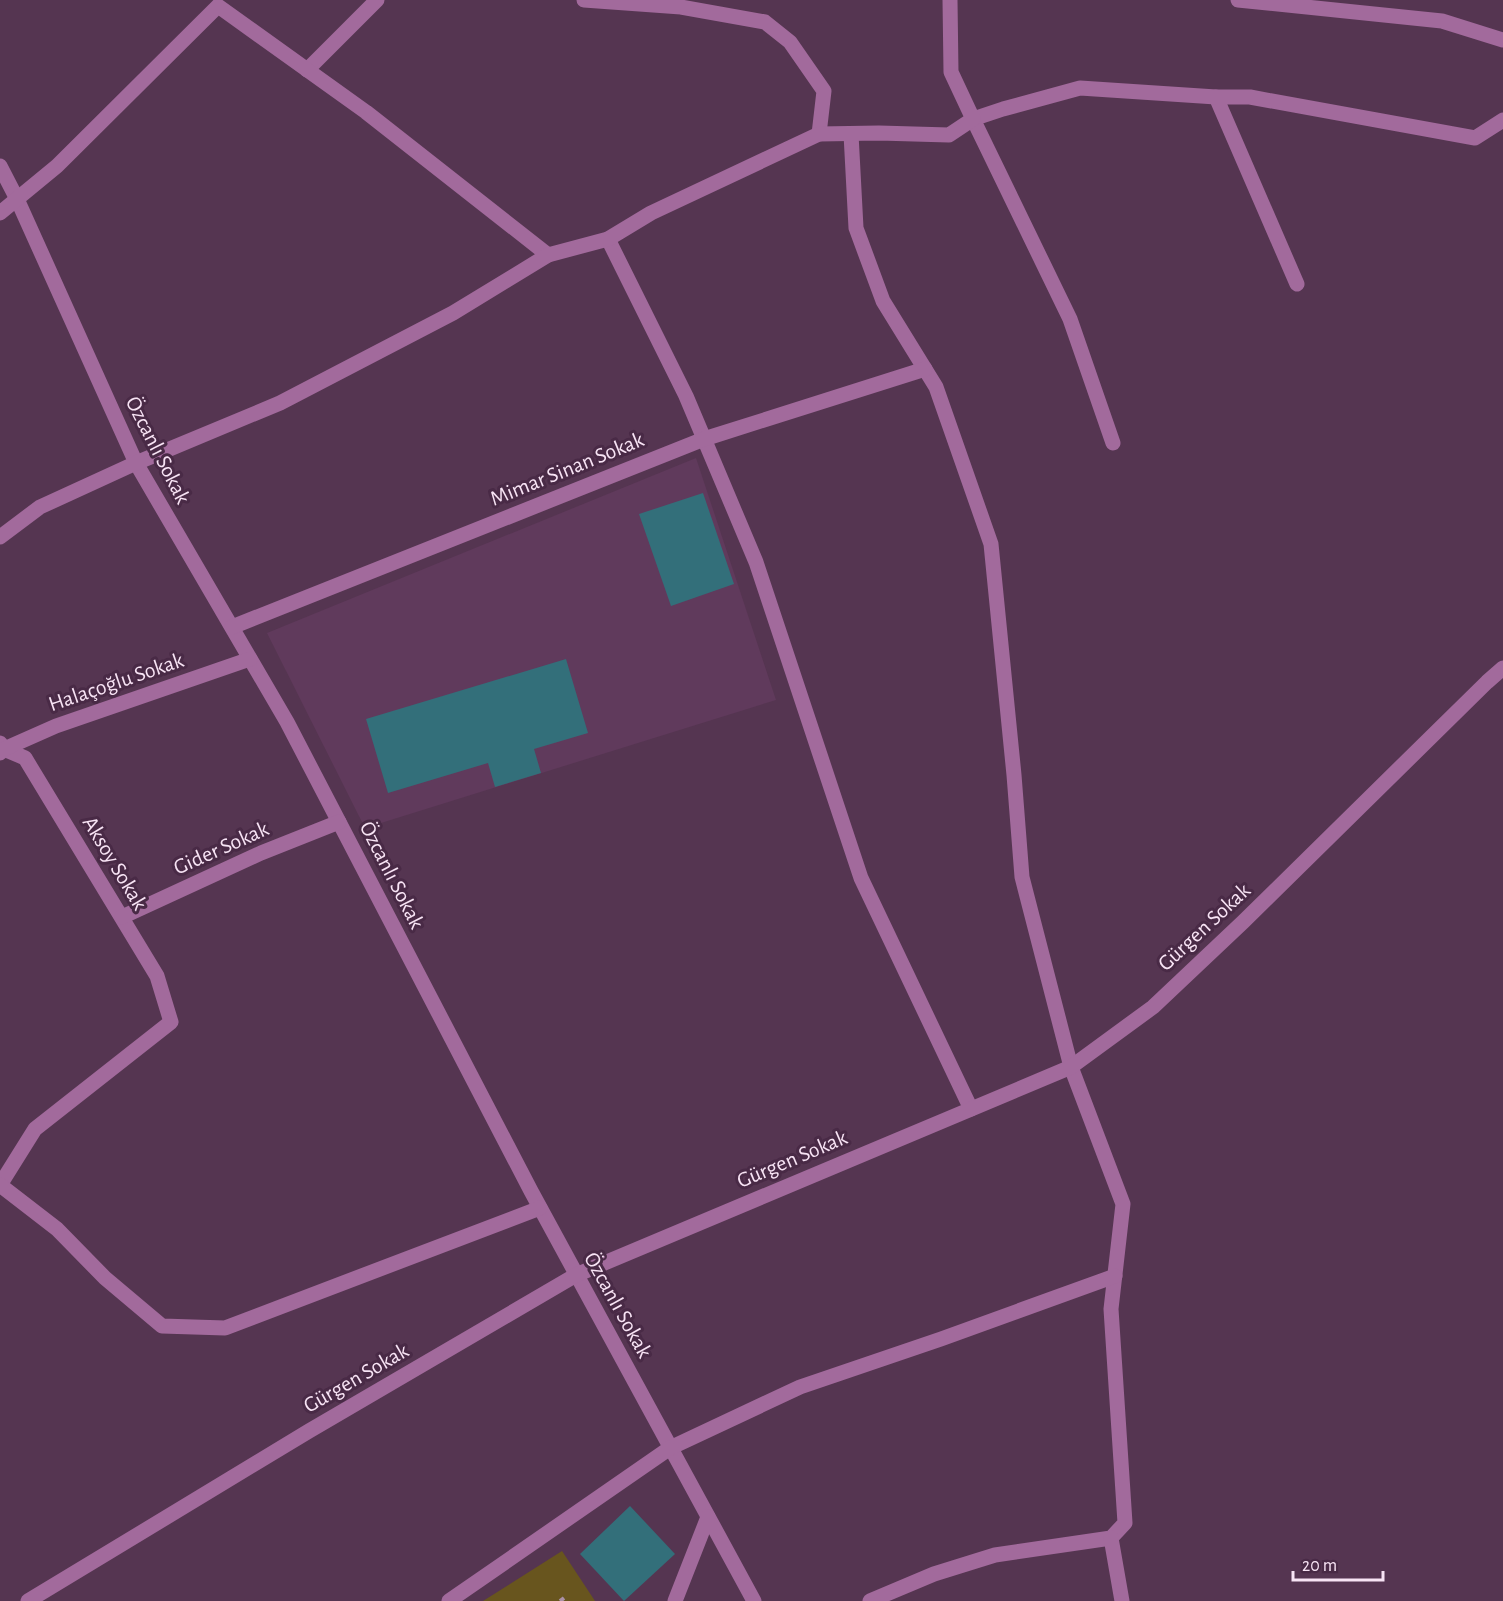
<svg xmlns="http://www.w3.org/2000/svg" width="1503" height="1601" viewBox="0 0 1503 1601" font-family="'Alegreya Sans',sans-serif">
<rect width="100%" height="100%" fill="#553551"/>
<path fill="#603a5c" d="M696 458 776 700 365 828 267 633Z"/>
<path fill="#68551e" d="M562 1551 595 1601H483Z"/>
<g fill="#336f7a">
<path d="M703 493 734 584 671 606 639 514Z"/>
<path d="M566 659 588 733 534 749 541 773 495 787 488 763 388 793 366 719Z"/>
<path d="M630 1506 675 1554 624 1601 580 1554Z"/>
</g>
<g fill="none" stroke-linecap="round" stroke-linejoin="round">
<path stroke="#aa90a6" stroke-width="4" stroke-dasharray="6 3" stroke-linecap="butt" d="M560 1601 564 1598"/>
<g stroke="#a26a9c" stroke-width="15">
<path d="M584 0 681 7 765 22 790 42 824 91 819 134"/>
<path d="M1238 0 1442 21 1503 40"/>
<path d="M307 70 377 0"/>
<path d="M1216 97 1297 284"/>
<path d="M851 134 856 228 883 301 936 387 991 544 1014 775 1022 877 1071 1067 1123 1204 1111 1309 1125 1523 1111 1538 995 1555 934 1574 870 1601"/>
<path d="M0 166 17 199 136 463 287 722 531 1191 754 1601"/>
<path d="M0 213 57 166 218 6 366 112 548 255"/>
<path d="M608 239 686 396 756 562 861 878 971 1109"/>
<path d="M1113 443 1070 319 973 119 1003 109 1080 88 1216 97H1250L1475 138 1503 120"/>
<path d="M0 537 40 507 136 463 280 403 453 313 548 255 608 239 651 213 819 134 879 133 949 135 973 119 951 72 950 0"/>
<path d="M232 627 704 439 925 369"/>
<path d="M0 743 4 749 25 758 157 976 171 1022 35 1129 0 1185"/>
<path d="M0 753 4 749 56 726 250 659"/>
<path d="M122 917 261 853 339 822"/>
<path d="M0 1185 57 1229 105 1278 162 1326 225 1328 540 1208"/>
<path d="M1111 1538 1122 1601"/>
<path d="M28 1601 309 1431 576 1275 1071 1067 1153 1007 1243 922 1487 682 1503 668"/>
<path d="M449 1601 670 1448 800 1387 941 1339 1115 1276"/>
<path d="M675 1601 708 1517"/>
</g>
</g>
<g text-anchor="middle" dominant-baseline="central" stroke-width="6" stroke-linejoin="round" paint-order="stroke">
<g font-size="22" fill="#f8e4f5" stroke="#492a46">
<text transform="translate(158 450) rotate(63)">Özcanlı Sokak</text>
<text transform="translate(567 469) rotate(-22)">Mimar Sinan Sokak</text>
<text transform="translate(116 682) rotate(-19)">Halaçoğlu Sokak</text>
<text transform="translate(221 848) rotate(-24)">Gider Sokak</text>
<text transform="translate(115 863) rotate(59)">Aksoy Sokak</text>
<text transform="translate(392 875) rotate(63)">Özcanlı Sokak</text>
<text transform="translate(1204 927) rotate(-43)">Gürgen Sokak</text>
<text transform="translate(792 1159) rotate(-23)">Gürgen Sokak</text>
<text transform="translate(618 1305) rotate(61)">Özcanlı Sokak</text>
<text transform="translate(356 1378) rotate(-30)">Gürgen Sokak</text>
</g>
</g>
<path d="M1293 1571v9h90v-9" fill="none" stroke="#f8e4f5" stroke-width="3"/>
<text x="1302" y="1571" font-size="18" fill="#f8e4f5" stroke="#492a46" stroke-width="4.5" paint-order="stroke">20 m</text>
</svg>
